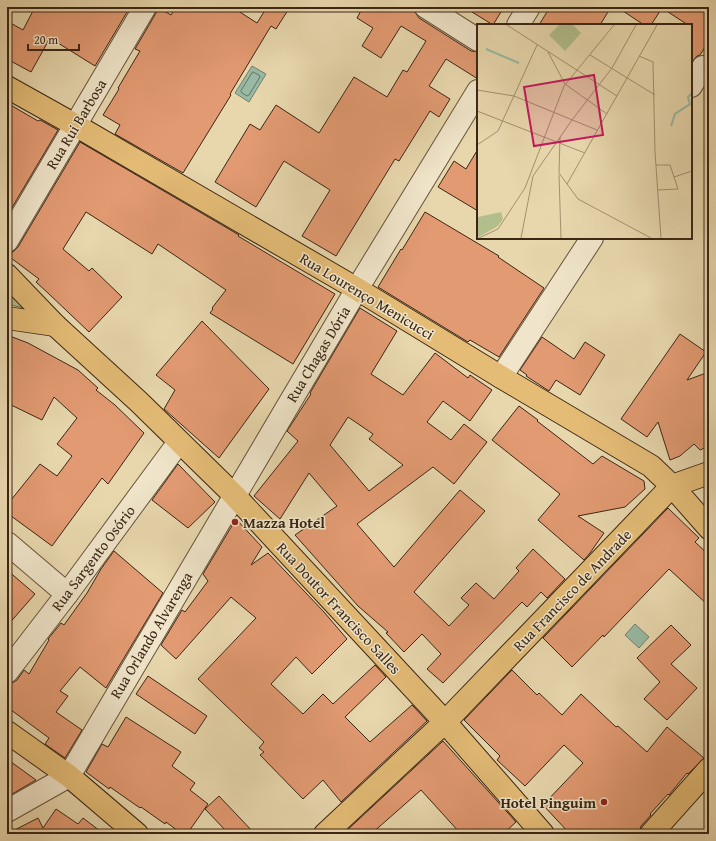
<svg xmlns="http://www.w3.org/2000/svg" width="716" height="841" viewBox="0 0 716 841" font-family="'Gentium Book Plus',serif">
<rect width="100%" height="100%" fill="#e8d7ad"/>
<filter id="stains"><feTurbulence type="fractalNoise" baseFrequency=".005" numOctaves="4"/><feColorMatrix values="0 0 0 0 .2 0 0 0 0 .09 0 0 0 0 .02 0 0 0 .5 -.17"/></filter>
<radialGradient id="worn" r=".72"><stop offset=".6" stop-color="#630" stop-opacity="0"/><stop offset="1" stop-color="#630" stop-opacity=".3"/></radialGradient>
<path fill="#b2bf8d" stroke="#767251" d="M7 286 32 310 7 304Z"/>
<g fill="#98baa5" stroke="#727f6b">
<path d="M252 66 266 74 249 102 235 93Z"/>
<path d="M635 624 649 637 639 648 625 635Z"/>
</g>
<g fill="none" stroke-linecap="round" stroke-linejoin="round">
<path stroke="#69705d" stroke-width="1" d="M253 72 259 75 260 77 249 95 247 96 242 93 241 91Z"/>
</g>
<g fill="#e29a72" stroke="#3a2615" fill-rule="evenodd">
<path d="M35 7H130L95 66 50 38 31 72 7 59V21L23 30Z"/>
<path d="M157 7 171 15 176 7H232L257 23 267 7H290L276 29 271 26 230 94 231 95 183 173 115 134 120 125 103 115 119 89 118 88 140 51 135 49 156 13Z"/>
<path d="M363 7H407L415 12 419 18 471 51 478 52V79L446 59 429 86 450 99 439 117 430 111 399 161 395 159 336 256 302 236 330 190 284 161 256 207 215 182 250 124 260 130 276 105 319 133 354 77 387 97 403 70 407 72 426 41 401 26 381 58 362 46 373 28 357 18Z"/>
<path d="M464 7H504L493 25Z"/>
<path d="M550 7H611L600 25H539Z"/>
<path d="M617 7H697L709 15V41L700 55 697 56 691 63V25H688L662 8 651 25H644Z"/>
<path d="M7 103 38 121 40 120 58 130 7 216Z"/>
<path d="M80 142 239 235 238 236 335 294 293 364 210 313 213 309 212 308 226 290 158 244 152 254 86 212 63 249 89 271 92 268 122 297 89 332 49 294 36 282 39 279 7 255V253L13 252 18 247Z"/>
<path d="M478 149V211L438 187 454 161 466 169Z"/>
<path d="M425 212 499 256 498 257 544 288 499 357 470 340 468 342 378 287 401 249 402 250Z"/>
<path d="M360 308 397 331 371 374 403 395 435 353 468 378 470 375 492 390 470 421 443 401 427 422 451 440 464 424 487 442 454 484 433 467 357 524 394 567 460 490 485 511 414 592 449 626 469 605 461 598 476 583 494 599 519 571 516 568 533 549 565 579 547 598 541 592 527 607 522 602 443 683 427 669 441 654 422 634 404 652 386 633 388 632 358 606 295 535 337 506 309 473 280 519 254 496 298 441 287 431 311 394 310 393ZM348 417 373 434 369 439 403 465 369 491 330 445Z"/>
<path d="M202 321 269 389 219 458 164 409 175 390 156 375Z"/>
<path d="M680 334 706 352 687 380 709 372V446L700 450 694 444 680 456 670 460 658 422 647 437 621 419Z"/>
<path d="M7 335 28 343 78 370 98 388 96 390 115 405 144 433 108 484 102 478 52 546 7 513V505L40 464 57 476 72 456 57 444 77 418 54 397 42 420 7 403Z"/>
<path d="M542 337 574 359 585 342 605 355 580 395 556 380 549 391 526 376 527 375 520 370Z"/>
<path d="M519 406 538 420 537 421 593 464 602 456 644 481 645 489 625 507 578 516 604 533 590 553 584 560 538 520 560 494 492 440Z"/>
<path d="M178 464 215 502 188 528 152 500Z"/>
<path d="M668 508 699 538 695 542 709 555V606L669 569 604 637 603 635 572 667 543 638Z"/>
<path d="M236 519 262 547 251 565 268 553 324 612 347 639 312 674 296 657 271 684 303 714 323 694 333 704 375 665 386 677 345 717 370 742 412 705 427 721 341 802 323 780 303 799 260 755 264 752 259 748 264 742 198 679 256 618 231 597 176 659 161 645 182 610 185 612 208 581 203 574Z"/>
<path d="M114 551 163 593 106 688 80 667 60 691 68 696 56 712 82 730 65 758 45 744 49 738 7 707V684L12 683 17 680 24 670 29 674 49 640 48 639 61 623 64 625 87 593 101 569Z"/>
<path d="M7 570 35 594 7 626Z"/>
<path d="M671 625 691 645 671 664 697 688 667 720 644 699 660 682 637 658Z"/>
<path d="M512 670 537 695 539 693 562 715 581 694 616 727 618 726 647 752 667 727 704 758 688 774 687 773 669 795 668 794 650 814 651 815 641 826 639 834H570L543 805 583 763 564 745 525 786 497 760 500 756 464 720Z"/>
<path d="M148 676 207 716 195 734 136 694Z"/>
<path d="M126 717 181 752 172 766 195 783 190 790 208 804 187 834H182L166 822 165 824 141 807 140 808 110 787 109 789 86 772 102 744 108 747Z"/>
<path d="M443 741 516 822 503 834H461L421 790 371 834H343Z"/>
<path d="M7 759 36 780 7 797Z"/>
<path d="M219 796 255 834H229L205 809Z"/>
<path d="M56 809 78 824 83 818 104 834H7L38 818 43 828Z"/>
</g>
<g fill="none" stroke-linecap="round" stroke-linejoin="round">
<g stroke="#66523b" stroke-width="24">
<g id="minor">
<path d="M426 7 478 40"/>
<path d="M518 25 529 7"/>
<path d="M691 86 703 67"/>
<path d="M7 241 145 7"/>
<path d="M501 377 592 238"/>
<path d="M7 543 67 594"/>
<path d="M7 672 67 594 179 442"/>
<path d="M7 811 69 776 357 289 478 91"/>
</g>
</g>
<g stroke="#3a2615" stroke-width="24">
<g id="major">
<path d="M7 87 75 125 357 289 501 377 651 466 672 486 709 528"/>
<path d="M7 275 55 325 139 402 234 495 445 722 543 834"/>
<path d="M7 318 55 325"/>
<path d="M7 732 69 776 137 834"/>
<path d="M325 834 445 722 672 486 709 473"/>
<path d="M651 834 709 769"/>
</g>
</g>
<use href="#minor" stroke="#f0e5ca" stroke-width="22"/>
<use href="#major" stroke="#e4bc76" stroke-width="22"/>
</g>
<g fill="#8f2418" stroke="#f0e5ca" stroke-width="1.5">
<circle cx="235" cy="522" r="4"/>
<circle cx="604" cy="802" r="4"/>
</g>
<g text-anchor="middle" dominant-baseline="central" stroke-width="3" stroke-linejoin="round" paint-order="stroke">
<g font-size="15" fill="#3a2615" stroke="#f0e5ca">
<text transform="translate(76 124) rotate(-59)">Rua Rui Barbosa</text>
<text transform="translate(367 296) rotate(31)">Rua Lourenço Menicucci</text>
<text transform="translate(318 354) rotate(-59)">Rua Chagas Dória</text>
<text transform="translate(93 558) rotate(-53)">Rua Sargento Osório</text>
<text transform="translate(572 590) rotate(-46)">Rua Francisco de Andrade</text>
<text transform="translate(339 608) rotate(47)">Rua Doutor Francisco Salles</text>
<text transform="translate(151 635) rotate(-59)">Rua Orlando Alvarenga</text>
</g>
<g font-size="15" font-weight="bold" fill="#3a2615" stroke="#f0e5ca" text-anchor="start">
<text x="243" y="522">Mazza Hotel</text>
<text x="596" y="802" text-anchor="end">Hotel Pinguim</text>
</g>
</g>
<g transform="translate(477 24)">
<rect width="215" height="215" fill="#e8d7ad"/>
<path d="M82 1H96L104 9 88 27 72 11ZM24 188 26 195 21 202 0 214 1 193Z" fill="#b2bf8d"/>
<path fill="none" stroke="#98baa5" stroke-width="2" d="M9 25 42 39M194 102 198 90 213 80 211 73 215 69"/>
<path fill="none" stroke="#a29070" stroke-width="1" d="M30 1 140 72M71 28 88 60 130 90M113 31 178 71M162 32 176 38 178 128 184 214M0 66 37 72 120 106M0 87 108 129M83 113 82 149 101 175 174 214M0 121 21 107 60 21M179 141H193L201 165 181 166M82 151 84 214M197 153 215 147M90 160 180 1M21 205 48 164 87 62 137 1M2 214 21 205M44 214 56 152 95 96 135 44 159 1"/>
<path fill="#c2185b" fill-opacity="0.15" stroke="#c2185b" stroke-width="2" d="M117 51 126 111 57 122 47 63Z"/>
<rect width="215" height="215" fill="none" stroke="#3a2615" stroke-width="2"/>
</g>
<rect width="716" height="841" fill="none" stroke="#e8d7ad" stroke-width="24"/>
<rect x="8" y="8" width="700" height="825" fill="none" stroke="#3a2615" stroke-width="2"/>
<rect x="12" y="12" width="692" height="817" fill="none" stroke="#3a2615"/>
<path d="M28 44v6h51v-6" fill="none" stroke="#3a2615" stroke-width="2"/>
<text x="34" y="44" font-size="12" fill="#3a2615" stroke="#f0e5ca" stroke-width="3" paint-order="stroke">20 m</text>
<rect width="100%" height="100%" filter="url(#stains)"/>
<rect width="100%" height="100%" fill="url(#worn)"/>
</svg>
